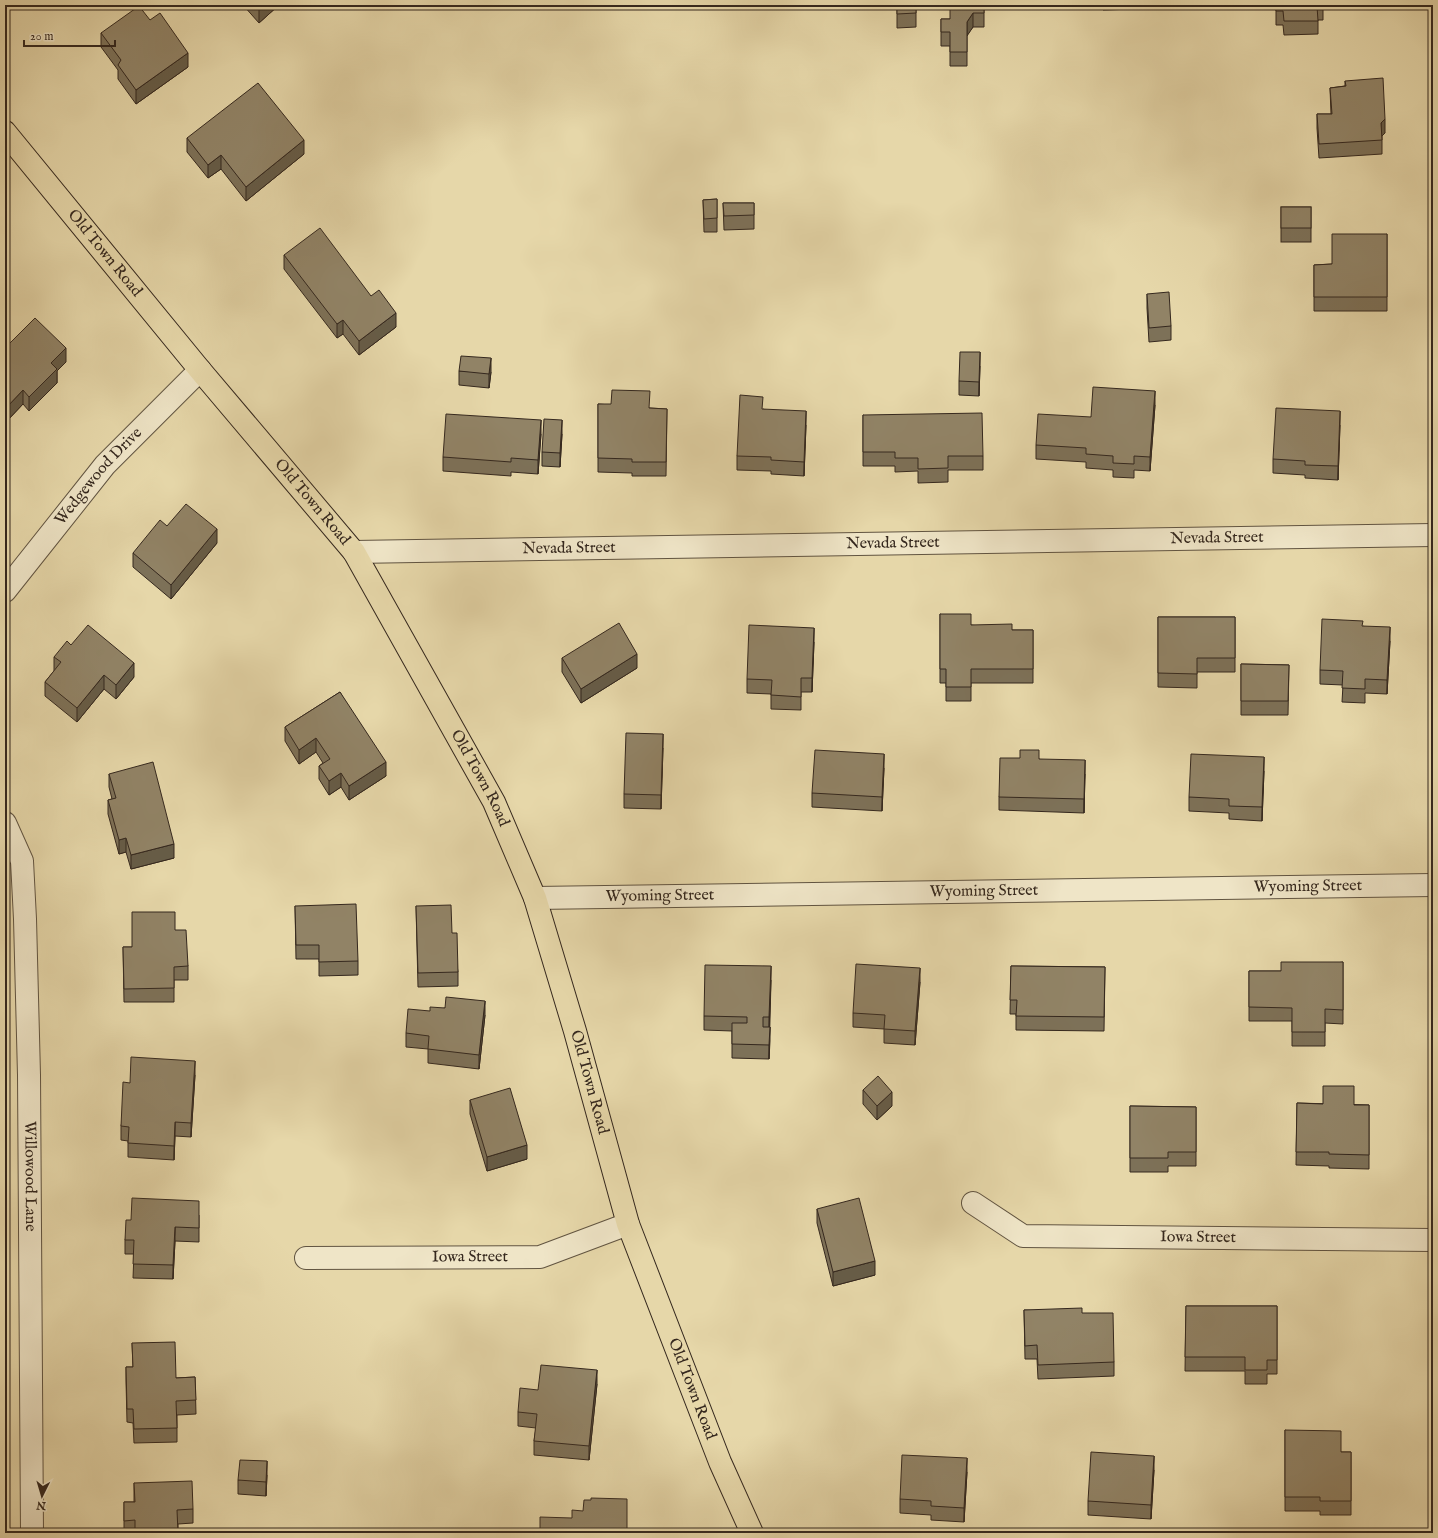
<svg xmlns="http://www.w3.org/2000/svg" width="1438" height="1538" viewBox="0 0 1438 1538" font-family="'IM FELL English',serif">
<rect width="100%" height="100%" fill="#e6d7a9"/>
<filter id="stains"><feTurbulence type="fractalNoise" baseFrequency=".005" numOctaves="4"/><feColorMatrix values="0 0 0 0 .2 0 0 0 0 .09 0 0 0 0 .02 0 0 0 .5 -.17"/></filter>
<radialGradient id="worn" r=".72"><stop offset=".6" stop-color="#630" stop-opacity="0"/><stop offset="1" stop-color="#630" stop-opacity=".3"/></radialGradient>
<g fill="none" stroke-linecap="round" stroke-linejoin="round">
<g stroke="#615441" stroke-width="24">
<g id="minor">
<path id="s1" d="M354 552 1433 535"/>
<path id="s2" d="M5 591 105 465 200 370"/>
<path id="s3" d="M5 823 22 861 25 919 29 1075 32 1533"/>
<path id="s4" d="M535 898 1433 885"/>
<path id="s5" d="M973 1203 1023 1236 1433 1240"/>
<path id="s6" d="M306 1258 540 1257 628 1224"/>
</g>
</g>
<g stroke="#35281e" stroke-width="24">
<g id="major">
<path id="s7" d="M5 132 200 370 354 552 494 802 535 898 575 1031 628 1224 720 1462 752 1533"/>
</g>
</g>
<use href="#minor" stroke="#efe5c7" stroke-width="22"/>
<use href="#major" stroke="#e6d7a9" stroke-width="22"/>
</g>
<g fill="#7d7158" stroke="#35281e">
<path d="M243 5H279L259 23Z"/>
<path d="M415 5H439V7L415 6Z"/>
<rect x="558" y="5" width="19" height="2"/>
<path d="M897 5H916V27L897 28Z"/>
<path d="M984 5V27H973L967 35V66H950V46H941V19H950Z"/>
<path d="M1103 5H1136V9L1103 10Z"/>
<path d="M1276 5H1323V20H1318V34L1284 35 1283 25H1276Z"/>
<path d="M150 20 188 67 136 104 118 79V70L101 47V33Z"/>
<path d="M1345 81 1385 133 1382 136V154L1319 158 1317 128V114H1331L1330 88 1345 86Z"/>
<path d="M187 138 304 154 246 201 221 169 208 178 187 152Z"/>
<path d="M717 199V232H704L703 200Z"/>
<path d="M723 203H754V229L724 230Z"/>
<rect x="1281" y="207" width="30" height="35"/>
<path d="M1387 234V311H1314V265L1332 264Z"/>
<path d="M284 255 371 296 396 327 359 355 343 334 337 338 284 269Z"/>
<path d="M1147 294 1171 326V340L1149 342 1147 308Z"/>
<path d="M5 348 66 362 57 371V383L29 411 23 404 6 422H5Z"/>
<path d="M980 366 979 396 959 395V381Z"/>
<path d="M459 371 491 372 489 388 459 385Z"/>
<path d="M598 404 650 408 667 409 666 476H632V473L598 472Z"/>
<path d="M1155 405 1150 471 1134 470V478L1113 477V470L1086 468V462L1036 459V445L1091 417Z"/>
<path d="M763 409 806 425 804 476 771 474V471L737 470V456Z"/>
<path d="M863 415 983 456V470H948V482L918 483V471L895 472V466H863Z"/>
<path d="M1340 425 1338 480 1305 478V475L1273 473V459Z"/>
<path d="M541 434 538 474 511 472V476L443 471V457Z"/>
<path d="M562 434 560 467 542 466V452Z"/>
<path d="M217 543 171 599 133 567V553Z"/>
<path d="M940 614 971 625 1012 630H1033V683H971V701H946V683H940Z"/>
<path d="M1158 617H1235V672H1197V688L1158 687Z"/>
<path d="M1363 626 1390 641 1387 694 1365 693V703L1342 702 1343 685 1320 684V670Z"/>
<path d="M814 642 812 692H801V710L771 709V694L747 693V679Z"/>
<path d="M71 645 134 677 116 699 104 689 77 722 45 696V682L54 671V657Z"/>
<path d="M562 658 637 668 581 703 562 672Z"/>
<path d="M1241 664 1289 665 1288 715H1241Z"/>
<path d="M340 692 386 776 349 800 341 787 329 795 319 779V766L323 763 316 752 299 764 285 741V727Z"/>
<path d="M663 748 661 809 624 808V794Z"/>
<path d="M1020 758 1039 759 1085 774 1084 813 999 810V797Z"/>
<path d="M884 768 882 811 812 807V793Z"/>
<path d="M1264 771 1262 821 1229 819V813L1189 811V797Z"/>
<path d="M109 774 174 858 131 869 126 852 119 854 108 814V800L112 799 109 787Z"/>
<path d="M295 906 358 961V975L319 976V959H296Z"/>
<path d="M416 906 452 933 458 972V986L418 987Z"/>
<path d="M175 930 188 966V980H174V1002H124L123 947H132Z"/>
<path d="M1343 962V1024L1325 1023V1046H1292V1021H1249V971H1281Z"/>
<path d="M1011 966 1105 967 1104 1031 1016 1030V1014H1010Z"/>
<path d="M771 980 769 1059 732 1058V1031L704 1030V1016Z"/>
<path d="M920 982 915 1045 884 1043V1029L853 1027V1013Z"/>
<path d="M445 1008 485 1015 479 1069 428 1063V1049L406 1047V1033L430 1011Z"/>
<path d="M195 1075 191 1137 175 1136 174 1160 128 1157V1141L121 1140V1126L130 1083Z"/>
<path d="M863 1090 892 1106 877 1120 863 1104Z"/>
<path d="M470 1100 527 1159 487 1171 470 1114Z"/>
<path d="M1297 1103 1369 1105V1169L1329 1168V1166L1296 1165Z"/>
<path d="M1130 1106 1196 1107V1166H1168V1172H1130Z"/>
<path d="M817 1209 875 1275 833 1286 817 1223Z"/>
<path d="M199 1215V1242L175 1241 173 1279 133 1278 134 1254H125V1240L131 1220Z"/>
<path d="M1186 1306H1277V1374H1267V1384H1245V1371H1185Z"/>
<path d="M1024 1310 1082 1313 1114 1362V1376L1038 1379 1037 1359H1025Z"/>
<path d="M132 1343 176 1378 195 1377 196 1414 177 1415V1442L134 1443 133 1423 127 1422 126 1381V1367H133Z"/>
<path d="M597 1384 589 1460 534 1455V1441L536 1428 518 1426V1412L538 1390Z"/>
<path d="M1285 1430 1341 1452H1351V1515H1320V1511H1285Z"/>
<path d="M1154 1470 1151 1519 1088 1515V1501Z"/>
<path d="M967 1472 964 1522 931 1520V1515L900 1513V1499Z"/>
<path d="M267 1475 266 1496 238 1494V1480Z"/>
<path d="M134 1483 193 1509V1523L178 1524V1533H124V1502H134Z"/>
</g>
<g fill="#665c47" stroke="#35281e">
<path d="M263 5H279L259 23V9Z"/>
<path d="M973 13V27L967 36V22Z"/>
<path d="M188 53V67L136 104V90Z"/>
<path d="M1385 119V133L1381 137V123Z"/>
<path d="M304 140V154L246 201V187Z"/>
<path d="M221 155V169L208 178V165Z"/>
<path d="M396 313V327L359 355V341Z"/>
<path d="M343 320V334L337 338V324Z"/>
<path d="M66 348V362L57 371V383L29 411V397L51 363Z"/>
<path d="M980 352V366L979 396V382Z"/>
<path d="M491 358V372L489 388V374Z"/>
<path d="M23 390V404L6 422V408Z"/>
<path d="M1155 391V405L1150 471V457Z"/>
<path d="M806 411V425L804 476V462Z"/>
<path d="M1340 411V425L1338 480V466Z"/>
<path d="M541 420V434L538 474V460Z"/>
<path d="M562 420V434L560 467V453Z"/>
<path d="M217 529V543L171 599V585Z"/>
<path d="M1390 627V641L1387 694V680Z"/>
<path d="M814 628V642L812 692V678Z"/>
<path d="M637 654V668L581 703V689Z"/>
<path d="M134 663V677L116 699V685Z"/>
<path d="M104 675V689L77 722V708Z"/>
<path d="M663 734V748L661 809V795Z"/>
<path d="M316 738V752L299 764V750Z"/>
<path d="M884 754V768L882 811V797Z"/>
<path d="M1264 757V771L1262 821V807Z"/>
<path d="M1085 760V774L1084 813V799Z"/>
<path d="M386 762V776L349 800V786Z"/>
<path d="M341 773V787L329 795V781Z"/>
<path d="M126 838V852L119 854V840Z"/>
<path d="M174 844V858L131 869V855Z"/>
<path d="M771 966V980L769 1031V1017Z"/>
<path d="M920 968V982L915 1045V1031Z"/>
<path d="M485 1001V1015L479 1069V1055Z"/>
<path d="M770 1027V1041L769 1059V1045Z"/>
<path d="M195 1061V1075L191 1137V1123Z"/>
<path d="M892 1092V1106L877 1120V1106Z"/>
<path d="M175 1122V1136L174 1160V1146Z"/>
<path d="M527 1145V1159L487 1171V1157Z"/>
<path d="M175 1227V1241L173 1279V1265Z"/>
<path d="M875 1261V1275L833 1286V1272Z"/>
<path d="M597 1370V1384L589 1460V1446Z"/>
<path d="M1154 1456V1470L1151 1519V1505Z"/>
<path d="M967 1458V1472L964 1522V1508Z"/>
<path d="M267 1461V1475L266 1496V1482Z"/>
</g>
<g fill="#918366" stroke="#35281e">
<path d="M255 5H263L259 9Z"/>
<path d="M897 5H916V13L897 14Z"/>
<path d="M950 5H984V13H973L967 22V52H950V32H941V19H950Z"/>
<path d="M1276 5H1323V6H1317L1318 21H1284L1283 11H1276Z"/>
<path d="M139 6 150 20 160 13 188 53 136 90 118 65 121 60 101 33Z"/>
<path d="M1383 78 1385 119 1381 123 1382 140 1319 144 1317 114H1332L1330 88 1346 86 1345 81Z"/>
<path d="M258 83 304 140 246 187 221 155 208 165 187 138Z"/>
<path d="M717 199V218L704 219 703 200Z"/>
<path d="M723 203H754V215L724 216Z"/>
<rect x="1281" y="207" width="30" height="21"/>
<path d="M320 228 371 296 379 290 396 313 359 341 343 320 337 324 284 255Z"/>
<path d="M1332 234H1387V297H1314V265L1332 264Z"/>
<path d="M1169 292 1171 326 1149 328 1147 294Z"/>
<path d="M35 318 66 348 51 363 57 369 29 397 23 390 6 408H5V348Z"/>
<path d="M960 352H980L979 382 959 381Z"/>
<path d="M461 356 491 358 489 374 459 371Z"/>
<path d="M1093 387 1155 391 1150 457 1134 456V464L1113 463V456L1086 454V448L1036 445 1038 414 1091 417Z"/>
<path d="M612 390 650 391 649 408 667 409 666 462H632V459L598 458V404H611Z"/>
<path d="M740 395 763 397 762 409 806 411 804 462 771 460V457L737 456Z"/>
<path d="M1276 408 1340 411 1338 466 1305 465V461L1273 459Z"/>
<path d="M982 413 983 456H948V468L918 469V458H895V452H863V415Z"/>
<path d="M446 414 541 420 538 460 511 458V462L443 457Z"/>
<path d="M544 419 562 420 560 453 542 452Z"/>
<path d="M186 504 217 529 171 585 133 553 160 520 167 526Z"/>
<path d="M940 614H971V625L1012 624V630H1033V669H971V687H946V669H940Z"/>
<path d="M1158 617H1235V658H1197V674L1158 673Z"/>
<path d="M1322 619 1363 621 1362 626 1390 627 1387 680 1365 679V689L1342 688 1343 671 1320 670Z"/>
<path d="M619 623 637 654 581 689 562 658Z"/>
<path d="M88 625 134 663 116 685 104 675 77 708 45 682 61 662 54 657 67 641 71 645Z"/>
<path d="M749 625 814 628 812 678H801V697L771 695 772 680 747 679Z"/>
<path d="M1241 664 1289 665 1288 701H1241Z"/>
<path d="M340 692 386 762 349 786 341 773 329 781 319 766 330 759 316 738 299 750 285 727Z"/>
<path d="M626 733 663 734 661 795 624 794Z"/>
<path d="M815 750 884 754 882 797 812 793Z"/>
<path d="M1020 750H1039V759L1085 760 1084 799 999 797 1000 758H1020Z"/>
<path d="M1191 754 1264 757 1262 807 1229 806V799L1189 797Z"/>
<path d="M153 762 174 844 131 855 126 838 119 840 108 800 116 798 109 774Z"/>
<path d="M356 904 358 961 319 962V945H296L295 906Z"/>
<path d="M451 905 452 933H457L458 972 418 973 416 906Z"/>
<path d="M132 912H175V930H186L188 966 174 967V988L124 989 123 947H132Z"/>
<path d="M1281 962H1343V1010L1325 1009V1032H1292V1008L1249 1007V971H1281Z"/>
<path d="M856 964 920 968 915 1031 884 1029 885 1015 853 1013Z"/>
<path d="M705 965 771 966 769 1017H763V1027H770L769 1045 732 1044V1023H747V1017L704 1016Z"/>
<path d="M1011 966 1105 967 1104 1017 1016 1016 1017 1000H1010Z"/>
<path d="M446 997 485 1001 479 1055 428 1049 429 1036 406 1033 408 1009 430 1011V1007L445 1008Z"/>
<path d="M131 1057 195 1061 191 1123 175 1122 174 1146 128 1143 129 1127 121 1126 123 1082 130 1083Z"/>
<path d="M878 1076 892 1092 877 1106 863 1090Z"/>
<path d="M1323 1086H1354V1105H1369V1155L1329 1154V1152H1296L1297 1103 1323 1104Z"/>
<path d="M510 1088 527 1145 487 1157 470 1100Z"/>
<path d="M1130 1106 1196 1107V1152H1168V1158H1130Z"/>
<path d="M132 1198 199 1201V1228L175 1227 173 1265 133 1264 134 1240H125L126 1220H131Z"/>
<path d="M859 1198 875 1261 833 1272 817 1209Z"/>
<path d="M1186 1306H1277V1360H1267V1370H1245V1357H1185Z"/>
<path d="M1082 1308V1313H1113L1114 1362 1038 1365 1037 1345 1025 1346 1024 1310Z"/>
<path d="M175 1342 176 1378 195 1377 196 1400 176 1401 177 1428 134 1429 133 1409H127L126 1367H133L132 1343Z"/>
<path d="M541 1365 597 1370 589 1446 534 1441 537 1414 518 1412 520 1388 538 1390Z"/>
<path d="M1285 1430 1341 1431V1452H1351V1501H1320V1497H1285Z"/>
<path d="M1091 1452 1154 1456 1151 1505 1088 1501Z"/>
<path d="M902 1455 967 1458 964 1508 931 1506V1501L900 1499Z"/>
<path d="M240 1460 267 1461 266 1482 238 1480Z"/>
<path d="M192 1481 193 1509 177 1510 178 1533H135V1520L124 1521V1502H135L134 1483Z"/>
<path d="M591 1498 627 1499V1531H633V1533H540V1517L572 1518V1510L583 1511 584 1500H591Z"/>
</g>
<g text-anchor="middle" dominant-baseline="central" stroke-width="3" stroke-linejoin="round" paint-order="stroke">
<g font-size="16" fill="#35281e" stroke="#efe5c7">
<text stroke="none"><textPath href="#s7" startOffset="157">Old Town Road</textPath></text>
<text stroke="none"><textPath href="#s2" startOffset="148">Wedgewood Drive</textPath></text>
<text stroke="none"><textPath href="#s7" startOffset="481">Old Town Road</textPath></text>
<text stroke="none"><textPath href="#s1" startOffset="863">Nevada Street</textPath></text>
<text stroke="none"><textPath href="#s1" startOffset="539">Nevada Street</textPath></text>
<text stroke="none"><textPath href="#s1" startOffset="215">Nevada Street</textPath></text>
<text stroke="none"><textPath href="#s7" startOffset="805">Old Town Road</textPath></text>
<text stroke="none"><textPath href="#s4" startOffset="773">Wyoming Street</textPath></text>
<text stroke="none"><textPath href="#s4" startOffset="449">Wyoming Street</textPath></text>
<text stroke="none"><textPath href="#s4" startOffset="125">Wyoming Street</textPath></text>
<text stroke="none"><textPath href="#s7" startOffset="1129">Old Town Road</textPath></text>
<text stroke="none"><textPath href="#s3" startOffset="357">Willowood Lane</textPath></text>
<text stroke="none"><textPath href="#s5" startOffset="235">Iowa Street</textPath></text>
<text stroke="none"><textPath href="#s6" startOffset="164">Iowa Street</textPath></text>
<text stroke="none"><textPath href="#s7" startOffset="1453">Old Town Road</textPath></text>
</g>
</g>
<rect width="1438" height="1538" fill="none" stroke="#e6d7a9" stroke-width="20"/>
<rect x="6" y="6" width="1426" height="1526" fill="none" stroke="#35281e" stroke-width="2"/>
<rect x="10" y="10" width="1418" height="1518" fill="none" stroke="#35281e"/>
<g transform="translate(42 1496) rotate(185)" stroke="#efe5c7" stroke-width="3" paint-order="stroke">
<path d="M0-3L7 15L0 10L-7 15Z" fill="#35281e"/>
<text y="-6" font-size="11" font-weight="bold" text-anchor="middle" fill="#35281e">N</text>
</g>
<path d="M24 40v6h91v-6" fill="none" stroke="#35281e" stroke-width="2"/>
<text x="30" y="40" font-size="12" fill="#35281e" stroke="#efe5c7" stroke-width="3" paint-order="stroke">20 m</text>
<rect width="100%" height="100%" filter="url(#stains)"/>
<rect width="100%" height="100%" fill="url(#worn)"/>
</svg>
